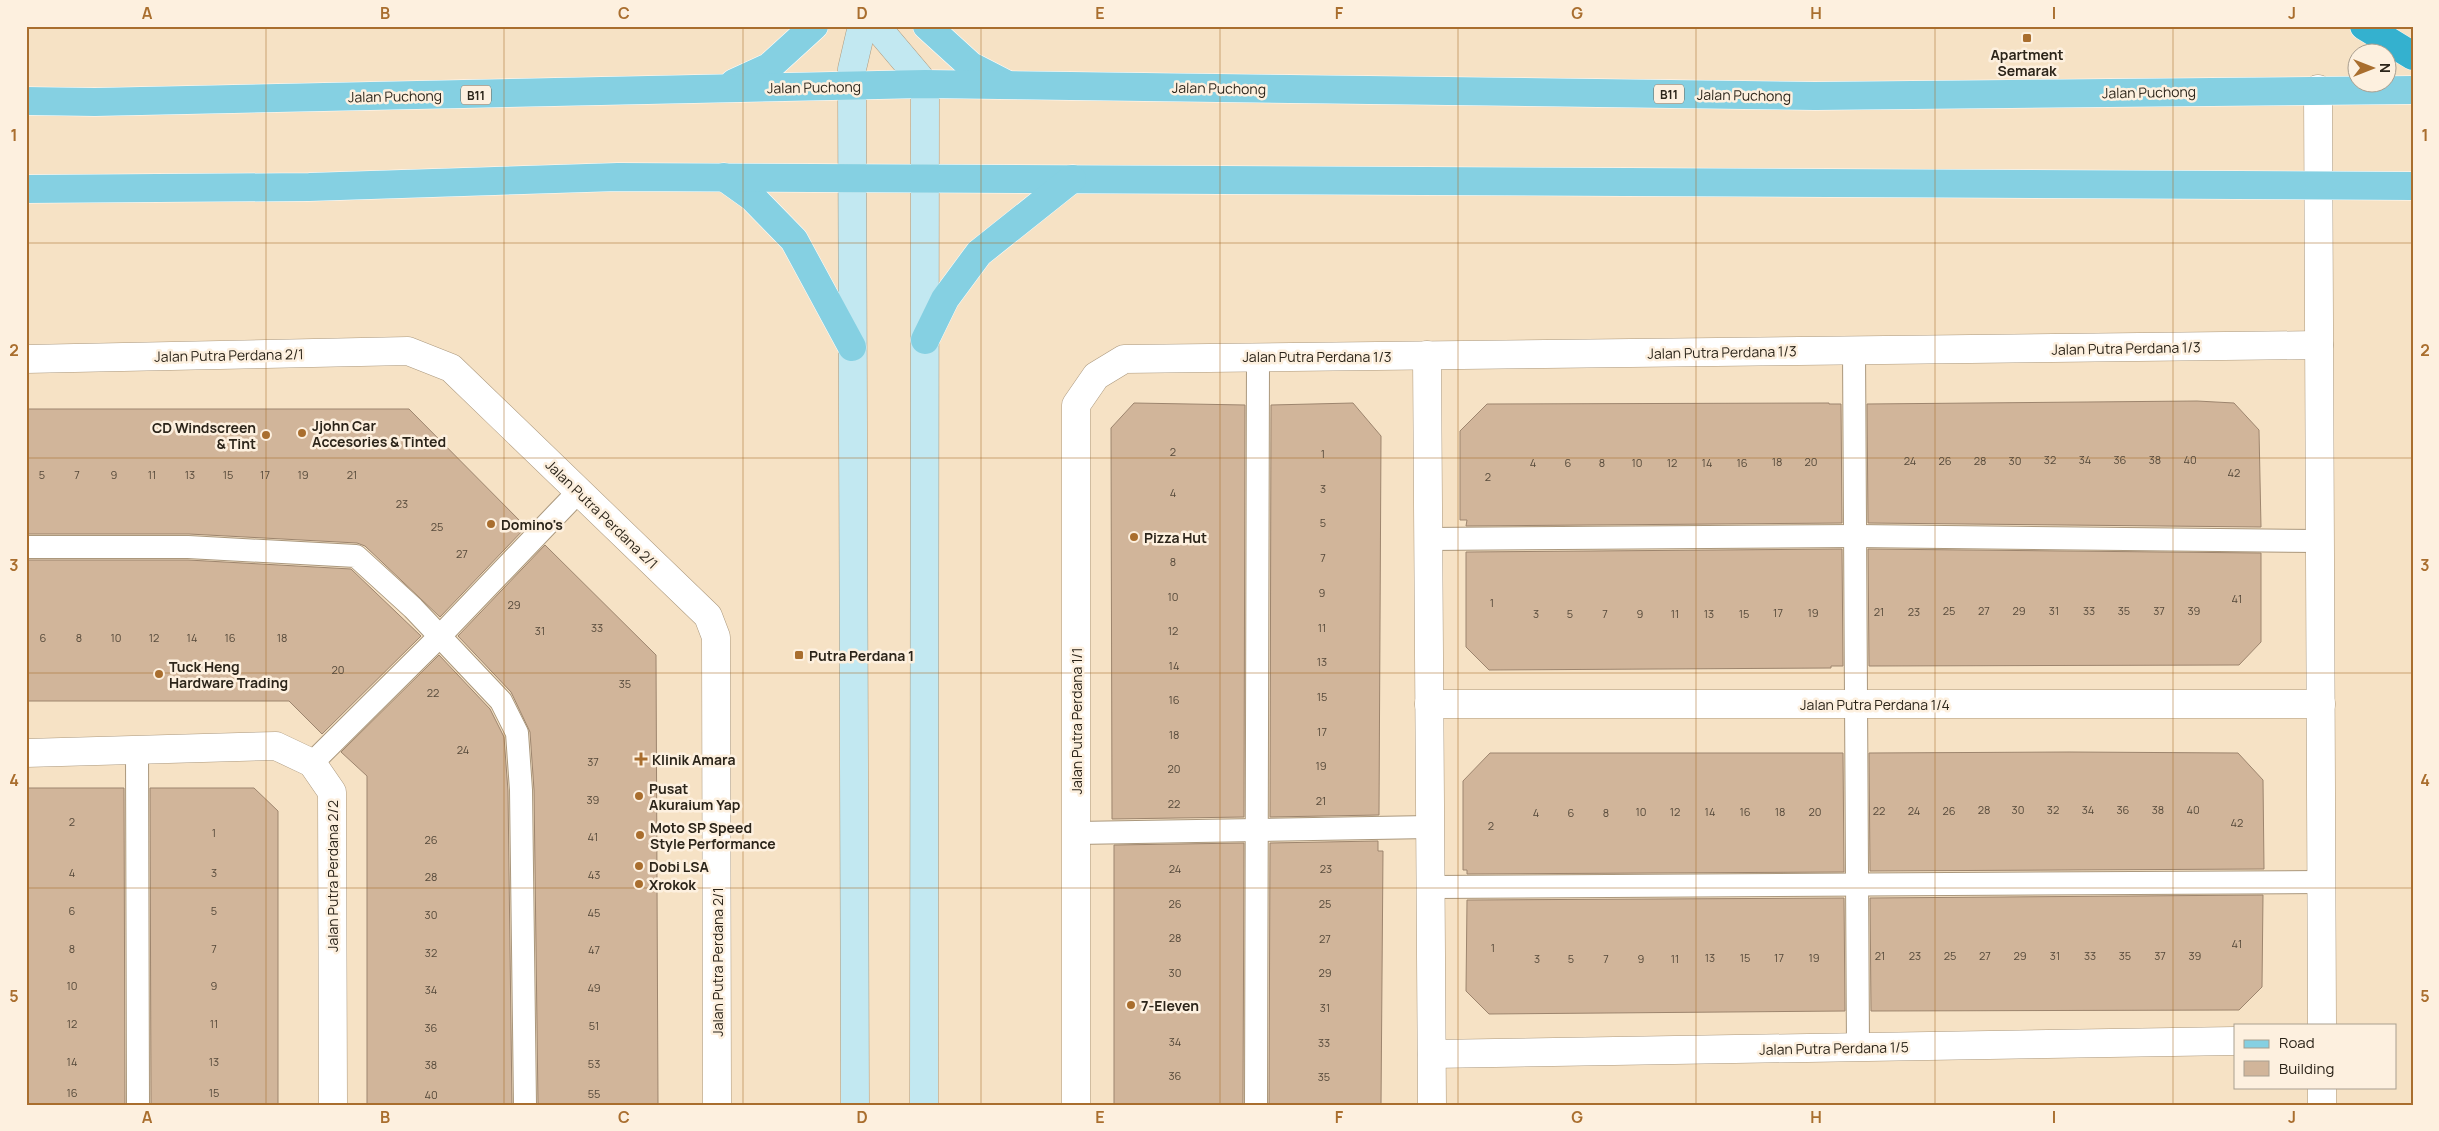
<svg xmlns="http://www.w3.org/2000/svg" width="2439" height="1131" viewBox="0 0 2439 1131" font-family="Manrope,sans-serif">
<rect width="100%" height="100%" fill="#f6e2c5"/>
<g fill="#d1b59a" stroke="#9d856e">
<path d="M2197 401 2234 403 2259 430 2261 527 1868 523 1867 404Z"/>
<path d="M1134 403 1245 405 1244 817 1112 819 1111 428Z"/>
<path d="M1353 403 1381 436 1379 815 1270 817 1271 405Z"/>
<path d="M1829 403V404H1841L1842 523 1466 526 1467 520H1460V431L1487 404Z"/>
<path d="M26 409H409L526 527 440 617 365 546 357 543 189 534H26Z"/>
<path d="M545 545 656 655 658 1105H538L534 790 530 732 511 692 458 636Z"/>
<path d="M1842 549 1843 666H1831V668L1489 670 1466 647V552Z"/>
<path d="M1868 549 2261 553V642L2239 665 1869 666Z"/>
<path d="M26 560H188L351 569 421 636 322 734 289 701H26Z"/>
<path d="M439 655 490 709 504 737 508 791 512 1105H367V776L341 752Z"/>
<path d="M2070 752 2238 753 2263 780 2264 869 1870 871 1869 753Z"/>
<path d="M1490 753H1843L1844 872 1467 874V870H1463V781Z"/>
<path d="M26 788H124L125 1105H26Z"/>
<path d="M150 788H254L278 811V1105H151Z"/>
<path d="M1378 841V851H1383L1381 1105H1269L1270 843Z"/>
<path d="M1244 843 1243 1105H1114V845Z"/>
<path d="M2263 895 2262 987 2239 1010 1871 1011 1870 898Z"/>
<path d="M1844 898 1845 1011 1489 1014 1466 991 1467 900Z"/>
</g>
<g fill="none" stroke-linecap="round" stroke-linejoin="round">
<g stroke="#ab987d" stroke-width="24">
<g id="lane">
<path d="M1854 350 1858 1048"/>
<path d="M1428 539 1856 536 2320 541"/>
<path d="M26 547H188L356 556 413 608 501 701 517 733 521 790 525 1105"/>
<path d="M137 749 138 1105"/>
<path d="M312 763 440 636 578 492"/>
<path d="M1076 833 1430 827"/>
<path d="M1431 887 2321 882"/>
<path d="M1256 1105 1258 357"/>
</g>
</g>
<g stroke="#ab987d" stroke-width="29">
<g id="street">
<path d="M2318 89 2322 1025"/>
<path d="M1427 355 1432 1105"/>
<path d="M26 359 408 351 451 368 708 616 716 637 717 1105"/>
<path d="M1429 704H2321"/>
<path d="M26 753 276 746 312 763 332 792 333 1105"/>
<path d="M1432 1054 2235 1041"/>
<path d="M2322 1087V1105"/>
<path d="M1076 1105V405L1096 376 1124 359 2319 345"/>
</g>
</g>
<g stroke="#ab987d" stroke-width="29">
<g id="secondary">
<path d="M876 26 925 84 924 1105"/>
<path d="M855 1105 852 86V69L862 26"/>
</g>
</g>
<g stroke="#fff" stroke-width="29">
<g id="primary">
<path d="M927 26 971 66 1004 83"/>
<path d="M734 83 769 67 814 26"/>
<path d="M26 101 95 102 925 84 1815 96 2413 90"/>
<path d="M724 177 752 197 794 240 852 347"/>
<path d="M26 189 309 187 618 177 2413 186"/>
<path d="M925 340 945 299 979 253 1072 179"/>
</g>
</g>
<g stroke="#fff" stroke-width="29">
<path id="highway" d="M2364 26 2413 56"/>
</g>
<use href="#lane" stroke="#fff" stroke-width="22"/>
<use href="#street" stroke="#fff" stroke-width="28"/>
<use href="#secondary" stroke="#c2e8f1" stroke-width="28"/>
<use href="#primary" stroke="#85d0e2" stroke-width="28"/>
<use href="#highway" stroke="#34b1cf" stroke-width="28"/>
</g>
<path fill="none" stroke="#a96e2e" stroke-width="1" stroke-opacity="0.55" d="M266 26V1105M504 26V1105M743 26V1105M981 26V1105M1220 26V1105M1458 26V1105M1696 26V1105M1935 26V1105M2173 26V1105M26 243H2413M26 458H2413M26 673H2413M26 888H2413"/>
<g fill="#a96e2e" stroke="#fdf0df" stroke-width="2">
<rect x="2022" y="33" width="10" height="10" rx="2.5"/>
<circle cx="302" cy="433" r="5"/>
<circle cx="266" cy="435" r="5"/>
<circle cx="491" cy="524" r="5"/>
<circle cx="1134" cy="537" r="5"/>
<rect x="794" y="650" width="10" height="10" rx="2.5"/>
<circle cx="159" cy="674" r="5"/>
<path d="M638.5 751.5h5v5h5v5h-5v5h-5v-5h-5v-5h5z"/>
<circle cx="639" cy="796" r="5"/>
<circle cx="640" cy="835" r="5"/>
<circle cx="639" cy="866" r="5"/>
<circle cx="639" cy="884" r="5"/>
<circle cx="1131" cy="1005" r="5"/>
</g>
<g text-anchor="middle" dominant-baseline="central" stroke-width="5" stroke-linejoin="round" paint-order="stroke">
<g font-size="11" fill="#55493a">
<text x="1173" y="451">2</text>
<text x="1323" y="453">1</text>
<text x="2050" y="459">32</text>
<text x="2085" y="459">34</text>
<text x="2120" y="459">36</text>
<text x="2155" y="459">38</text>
<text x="2190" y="459">40</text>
<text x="1910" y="460">24</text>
<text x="1945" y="460">26</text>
<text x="1980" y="460">28</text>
<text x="2015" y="460">30</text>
<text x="1777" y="461">18</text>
<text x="1811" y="461">20</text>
<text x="1533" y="462">4</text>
<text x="1568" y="462">6</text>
<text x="1602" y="462">8</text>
<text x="1637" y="462">10</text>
<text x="1672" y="462">12</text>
<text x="1707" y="462">14</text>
<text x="1742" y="462">16</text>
<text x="2234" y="472">42</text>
<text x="42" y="474">5</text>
<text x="77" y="474">7</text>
<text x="114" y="474">9</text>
<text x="152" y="474">11</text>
<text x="190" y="474">13</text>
<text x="228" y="474">15</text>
<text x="265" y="474">17</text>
<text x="303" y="474">19</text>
<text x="352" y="474">21</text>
<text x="1488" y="476">2</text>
<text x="1323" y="488">3</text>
<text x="1173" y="492">4</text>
<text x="402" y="503">23</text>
<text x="1323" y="522">5</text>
<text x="437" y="526">25</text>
<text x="462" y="553">27</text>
<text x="1323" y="557">7</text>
<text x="1173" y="561">8</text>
<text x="1322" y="592">9</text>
<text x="1173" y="596">10</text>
<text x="2237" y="598">41</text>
<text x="1492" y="602">1</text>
<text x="514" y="604">29</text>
<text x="1949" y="610">25</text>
<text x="1984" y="610">27</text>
<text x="2019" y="610">29</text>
<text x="2054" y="610">31</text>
<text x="2089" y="610">33</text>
<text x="2124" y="610">35</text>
<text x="2159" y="610">37</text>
<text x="2194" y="610">39</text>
<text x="1879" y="611">21</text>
<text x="1914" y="611">23</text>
<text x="1778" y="612">17</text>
<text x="1813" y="612">19</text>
<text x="1536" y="613">3</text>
<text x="1570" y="613">5</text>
<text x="1605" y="613">7</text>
<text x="1640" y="613">9</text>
<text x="1675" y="613">11</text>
<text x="1709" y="613">13</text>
<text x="1744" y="613">15</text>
<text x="597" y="627">33</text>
<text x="1322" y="627">11</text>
<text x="540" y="630">31</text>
<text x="1173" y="630">12</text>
<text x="43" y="637">6</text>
<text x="79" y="637">8</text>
<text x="116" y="637">10</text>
<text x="154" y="637">12</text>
<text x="192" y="637">14</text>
<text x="230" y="637">16</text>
<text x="282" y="637">18</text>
<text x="1322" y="661">13</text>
<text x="1174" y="665">14</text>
<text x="338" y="669">20</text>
<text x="625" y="683">35</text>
<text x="433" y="692">22</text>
<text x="1322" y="696">15</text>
<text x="1174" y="699">16</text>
<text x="1322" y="731">17</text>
<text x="1174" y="734">18</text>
<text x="463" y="749">24</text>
<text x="593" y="761">37</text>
<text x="1321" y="765">19</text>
<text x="1174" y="768">20</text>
<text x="593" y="799">39</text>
<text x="1321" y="800">21</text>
<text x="1174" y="803">22</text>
<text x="1984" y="809">28</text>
<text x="2018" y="809">30</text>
<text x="2053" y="809">32</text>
<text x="2088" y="809">34</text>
<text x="2123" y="809">36</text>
<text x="2158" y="809">38</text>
<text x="2193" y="809">40</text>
<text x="1879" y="810">22</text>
<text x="1914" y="810">24</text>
<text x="1949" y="810">26</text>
<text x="1641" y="811">10</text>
<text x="1675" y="811">12</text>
<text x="1710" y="811">14</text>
<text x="1745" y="811">16</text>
<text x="1780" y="811">18</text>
<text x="1815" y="811">20</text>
<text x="1536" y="812">4</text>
<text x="1571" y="812">6</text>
<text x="1606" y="812">8</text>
<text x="72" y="821">2</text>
<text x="2237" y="822">42</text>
<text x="1491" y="825">2</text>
<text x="214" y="832">1</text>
<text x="593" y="836">41</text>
<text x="431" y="839">26</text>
<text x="1175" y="868">24</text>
<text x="1326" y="868">23</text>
<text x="72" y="872">4</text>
<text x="214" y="872">3</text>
<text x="594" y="874">43</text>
<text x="431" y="876">28</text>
<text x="1175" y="903">26</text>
<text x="1325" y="903">25</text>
<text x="72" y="910">6</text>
<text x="214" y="910">5</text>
<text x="594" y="912">45</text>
<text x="431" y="914">30</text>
<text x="1175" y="937">28</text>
<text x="1325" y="938">27</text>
<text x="2237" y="943">41</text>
<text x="1493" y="947">1</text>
<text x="72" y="948">8</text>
<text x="214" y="948">7</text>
<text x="594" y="949">47</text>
<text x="431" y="952">32</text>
<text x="1880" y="955">21</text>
<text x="1915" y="955">23</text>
<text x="1950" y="955">25</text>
<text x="1985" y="955">27</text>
<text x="2020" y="955">29</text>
<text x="2055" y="955">31</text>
<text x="2090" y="955">33</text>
<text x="2125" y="955">35</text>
<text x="2160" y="955">37</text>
<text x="2195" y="955">39</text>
<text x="1710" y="957">13</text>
<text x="1745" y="957">15</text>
<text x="1779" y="957">17</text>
<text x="1814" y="957">19</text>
<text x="1537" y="958">3</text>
<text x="1571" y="958">5</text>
<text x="1606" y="958">7</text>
<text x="1641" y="958">9</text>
<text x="1675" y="958">11</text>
<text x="1175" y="972">30</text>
<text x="1325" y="972">29</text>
<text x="72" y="985">10</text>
<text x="214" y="985">9</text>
<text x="594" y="987">49</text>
<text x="431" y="989">34</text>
<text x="1325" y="1007">31</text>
<text x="72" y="1023">12</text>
<text x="214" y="1023">11</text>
<text x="594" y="1025">51</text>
<text x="431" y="1027">36</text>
<text x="1175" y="1041">34</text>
<text x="1324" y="1042">33</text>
<text x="72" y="1061">14</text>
<text x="214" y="1061">13</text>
<text x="594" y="1063">53</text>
<text x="431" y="1064">38</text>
<text x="1175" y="1075">36</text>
<text x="1324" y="1076">35</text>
<text x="72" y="1092">16</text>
<text x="214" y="1092">15</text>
<text x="594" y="1093">55</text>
<text x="431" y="1094">40</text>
</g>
<g fill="#fdf0df" stroke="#6b6255" stroke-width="1">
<rect x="1654" y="84.5" width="30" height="19" rx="4"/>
<rect x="461" y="85.5" width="30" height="19" rx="4"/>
</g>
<g font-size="12" font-weight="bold" fill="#2c251a">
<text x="1669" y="94">B11</text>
<text x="476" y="95">B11</text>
</g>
<g font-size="14" font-weight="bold" fill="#2c251a" stroke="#fdf0df" text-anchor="start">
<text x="2027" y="54" text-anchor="middle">Apartment<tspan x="2027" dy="16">Semarak</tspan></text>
<text x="312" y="425">Jjohn Car<tspan x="312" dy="16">Accesories &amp; Tinted</tspan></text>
<text x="256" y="427" text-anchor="end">CD Windscreen<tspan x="256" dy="16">&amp; Tint</tspan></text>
<text x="501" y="524">Domino's</text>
<text x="1144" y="537">Pizza Hut</text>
<text x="809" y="655">Putra Perdana 1</text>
<text x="169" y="666">Tuck Heng<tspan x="169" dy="16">Hardware Trading</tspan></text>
<text x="652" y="759">Klinik Amara</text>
<text x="649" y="788">Pusat<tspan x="649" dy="16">Akuraium Yap</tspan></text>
<text x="650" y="827">Moto SP Speed<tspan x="650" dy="16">Style Performance</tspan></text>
<text x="649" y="866">Dobi LSA</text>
<text x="649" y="884">Xrokok</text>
<text x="1141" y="1005">7-Eleven</text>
</g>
<g font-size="14" fill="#2c251a" stroke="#fdf0df">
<text transform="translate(814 87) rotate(-1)">Jalan Puchong</text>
<text transform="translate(1219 88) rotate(1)">Jalan Puchong</text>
<text transform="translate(2149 92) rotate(-1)">Jalan Puchong</text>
<text transform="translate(1744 95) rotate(1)">Jalan Puchong</text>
<text transform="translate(395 96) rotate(-1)">Jalan Puchong</text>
<text transform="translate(2126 348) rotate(-1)">Jalan Putra Perdana 1/3</text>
<text transform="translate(1722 352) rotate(-1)">Jalan Putra Perdana 1/3</text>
<text transform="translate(229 355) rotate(-1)">Jalan Putra Perdana 2/1</text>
<text x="1317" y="356">Jalan Putra Perdana 1/3</text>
<text transform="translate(602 514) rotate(44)">Jalan Putra Perdana 2/1</text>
<text x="1875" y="704">Jalan Putra Perdana 1/4</text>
<text transform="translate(1076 721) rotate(-90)">Jalan Putra Perdana 1/1</text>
<text transform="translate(332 876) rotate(-90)">Jalan Putra Perdana 2/2</text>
<text transform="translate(717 962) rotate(-90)">Jalan Putra Perdana 2/1</text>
<text transform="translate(1834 1048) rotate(-1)">Jalan Putra Perdana 1/5</text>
</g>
</g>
<rect width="2439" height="1131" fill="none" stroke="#fdf0df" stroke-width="55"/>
<rect x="2234" y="1024" width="162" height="65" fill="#fdf0df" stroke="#a99f90"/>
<rect x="2244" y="1040" width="25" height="8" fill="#85d0e2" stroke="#a99f90"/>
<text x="2279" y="1048" font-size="15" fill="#2c251a">Road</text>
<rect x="2244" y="1061" width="25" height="15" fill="#d1b59a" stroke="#a99f90"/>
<text x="2279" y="1074" font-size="15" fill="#2c251a">Building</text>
<g transform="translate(2372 68) rotate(90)"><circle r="24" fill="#fdf0df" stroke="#a99f90"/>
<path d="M0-4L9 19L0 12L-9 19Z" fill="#a96e2e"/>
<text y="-8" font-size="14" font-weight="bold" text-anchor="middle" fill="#2c251a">N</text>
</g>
<rect x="28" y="28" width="2384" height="1076" fill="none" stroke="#a96e2e" stroke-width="2"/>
<g font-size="16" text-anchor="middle" font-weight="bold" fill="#a96e2e">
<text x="147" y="19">A</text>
<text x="385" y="19">B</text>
<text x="624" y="19">C</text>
<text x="862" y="19">D</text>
<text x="1100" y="19">E</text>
<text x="1339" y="19">F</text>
<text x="1577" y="19">G</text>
<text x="1816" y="19">H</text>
<text x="2054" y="19">I</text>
<text x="2292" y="19">J</text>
<text x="14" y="141">1</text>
<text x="2425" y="141">1</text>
<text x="14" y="356">2</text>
<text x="2425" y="356">2</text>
<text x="14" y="571">3</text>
<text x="2425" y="571">3</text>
<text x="14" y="786">4</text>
<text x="2425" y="786">4</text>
<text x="14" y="1002">5</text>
<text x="2425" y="1002">5</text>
<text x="147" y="1123">A</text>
<text x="385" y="1123">B</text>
<text x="624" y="1123">C</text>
<text x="862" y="1123">D</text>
<text x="1100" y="1123">E</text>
<text x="1339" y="1123">F</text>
<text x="1577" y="1123">G</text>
<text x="1816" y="1123">H</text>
<text x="2054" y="1123">I</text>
<text x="2292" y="1123">J</text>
</g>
</svg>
